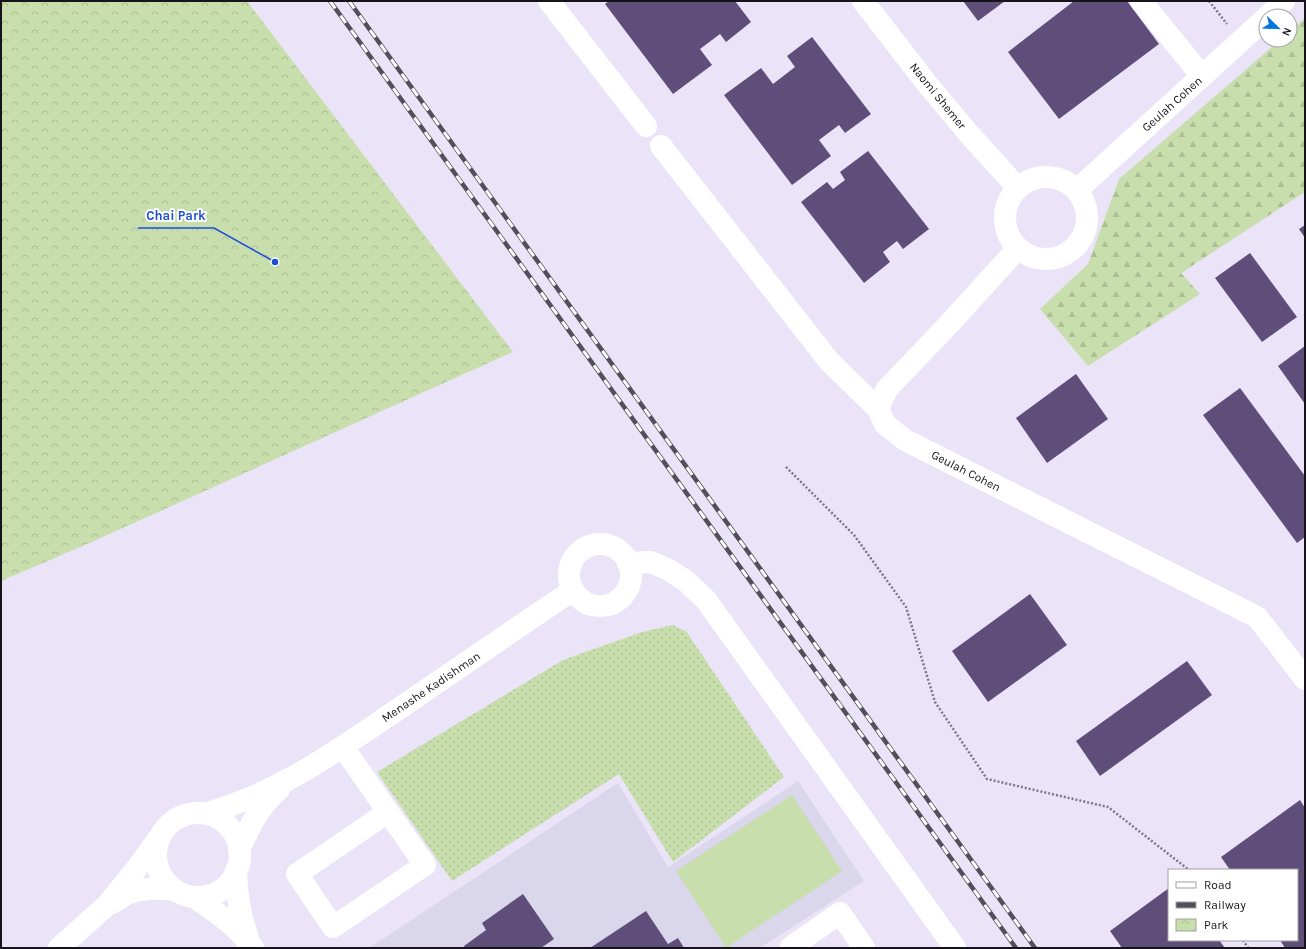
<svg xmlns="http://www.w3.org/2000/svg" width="1306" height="949" viewBox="0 0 1306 949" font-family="Karla,sans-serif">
<defs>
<pattern id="grass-dots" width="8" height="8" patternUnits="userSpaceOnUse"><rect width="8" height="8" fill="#c9dead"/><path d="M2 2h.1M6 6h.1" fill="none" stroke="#acbe94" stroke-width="1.8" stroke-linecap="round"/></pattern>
<pattern id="forest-firs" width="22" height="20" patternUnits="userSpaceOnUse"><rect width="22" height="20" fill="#c9dead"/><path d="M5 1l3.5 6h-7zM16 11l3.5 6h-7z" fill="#acbe94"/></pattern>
<pattern id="park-crowns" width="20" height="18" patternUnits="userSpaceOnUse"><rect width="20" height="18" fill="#c9dead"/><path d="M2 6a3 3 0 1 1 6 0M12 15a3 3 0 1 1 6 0" fill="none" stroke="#acbe94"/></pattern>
</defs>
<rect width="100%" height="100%" fill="#ebe4f9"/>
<path fill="#dad7ed" d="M798 781 864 881 760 948H369L618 783 668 867Z"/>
<path fill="url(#grass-dots)" d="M672 625 686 631 784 777 673 862 619 774 452 881 377 772 563 660 639 633Z"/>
<path fill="url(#forest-firs)" d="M1305 18V192L1181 273 1200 294 1088 366 1040 309 1088 264 1119 179 1280 40H1290V31Z"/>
<path fill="url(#park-crowns)" d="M1 1H247L513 352 85 545 1 581Z"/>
<path fill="#c9dead" d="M792 795 842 871 726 948 676 871Z"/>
<g fill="#5f4e79">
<path d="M609 1H735L751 22 726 42 720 34 700 49 712 65 673 94 605 4Z"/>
<path d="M963 1H1005L978 21Z"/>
<path d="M1074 1H1127L1159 44 1059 119 1008 52Z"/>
<path d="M812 37 871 114 845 133 839 125 819 140 831 156 792 185 724 95 761 68 773 84 795 67 787 56Z"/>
<path d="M868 151 929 229 903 249 897 241 883 252 890 262 864 283 801 202 827 182 833 189 845 180 840 172Z"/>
<path d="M1305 225V238L1299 229Z"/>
<path d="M1250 253 1297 317 1262 342 1215 278Z"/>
<path d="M1305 346V404L1278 366Z"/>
<path d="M1076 374 1108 419 1047 463 1016 418Z"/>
<path d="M1240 388 1305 476V537L1297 543 1203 415Z"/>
<path d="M1030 594 1067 645 988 702 952 651Z"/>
<path d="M1187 661 1212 695 1100 776 1076 741Z"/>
<path d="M1300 800 1305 808V948H1285L1280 940H1297V870H1230L1221 857Z"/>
<path d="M1169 888V940H1219L1225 948H1122L1110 931Z"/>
<path d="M523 894 554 939 541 948H465L464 946 486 930 482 923Z"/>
<path d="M646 911 668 944 678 938 684 948H590Z"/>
</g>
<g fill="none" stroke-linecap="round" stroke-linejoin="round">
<g stroke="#7c7785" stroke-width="2.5" stroke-dasharray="2 2" stroke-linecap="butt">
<path d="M1209 1 1227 24"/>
<path d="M786 467 854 535 906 607 935 702 987 779 1108 807 1189 870"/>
<path d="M1243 940 1248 948"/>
</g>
<g stroke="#fff" stroke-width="22">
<path d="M549 1 646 126"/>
<path d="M863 1 928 85 969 134 1018 188"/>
<path d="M1141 1 1202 76"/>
<path d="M1268 16 1284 1"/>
<path d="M661 146 829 361 878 409"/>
<circle cx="1046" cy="218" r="41"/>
<path d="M1077 190 1266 18"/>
<path d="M1018 248 950 323 887 389 878 409 885 424 905 440 1257 617 1305 679"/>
<circle cx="600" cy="575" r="31"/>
<path d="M628 563 651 562 669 570 686 581 706 600 955 948"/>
<path d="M343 747 425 865 333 927 297 874 388 812"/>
<path d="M207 813C280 793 339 749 400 708 458 668 515 629 573 590"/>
<circle cx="198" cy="855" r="42"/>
<path d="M239 851C248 828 260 805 279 789"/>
<path d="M236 871C237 898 240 915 249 941"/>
<path d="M194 897C215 911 238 927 253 948"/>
<path d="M112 903C118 900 124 895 129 893 144 888 160 888 175 890"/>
<path d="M59 948 106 906 134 872 159 838"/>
<path d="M791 948V947L840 913 864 948"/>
</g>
<g stroke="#534f5a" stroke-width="4.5">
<g id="rail">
<path d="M330 1 1016 948"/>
<path d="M349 1 1035 948"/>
</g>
</g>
<use href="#rail" stroke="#fff" stroke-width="3" stroke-dasharray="9" stroke-linecap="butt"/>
</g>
<g text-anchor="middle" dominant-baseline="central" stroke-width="4" stroke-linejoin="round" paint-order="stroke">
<g font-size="12" fill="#16131a" stroke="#fff">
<text transform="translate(938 96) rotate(51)">Naomi Shemer</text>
<text transform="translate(1172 104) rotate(-42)">Geulah Cohen</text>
<text transform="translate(966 471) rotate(27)">Geulah Cohen</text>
<text transform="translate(431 687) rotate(-34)">Menashe Kadishman</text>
</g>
</g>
<path fill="none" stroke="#1d4ed8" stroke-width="1.5" d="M275 262L214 228H138"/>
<circle fill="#1d4ed8" stroke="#fff" stroke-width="1.5" cx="275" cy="262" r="4"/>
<g font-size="13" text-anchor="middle" font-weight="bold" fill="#1d4ed8" stroke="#fff" stroke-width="4" stroke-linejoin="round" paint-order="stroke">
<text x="176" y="220">Chai Park</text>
</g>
<rect width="1306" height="949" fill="none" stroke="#16131a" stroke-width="4"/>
<rect x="1168" y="869" width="130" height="72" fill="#ffffff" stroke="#a2a1a3"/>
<rect x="1176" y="882" width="20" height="6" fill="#ffffff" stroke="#a2a1a3"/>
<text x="1204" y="889" font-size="12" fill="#16131a">Road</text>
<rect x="1176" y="902" width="20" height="6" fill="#534f5a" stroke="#a2a1a3"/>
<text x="1204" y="909" font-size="12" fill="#16131a">Railway</text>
<rect x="1176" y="919" width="20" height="12" fill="url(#park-crowns)" stroke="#a2a1a3"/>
<text x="1204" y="929" font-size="12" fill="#16131a">Park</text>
<g transform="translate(1278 28) rotate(113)"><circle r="19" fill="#ffffff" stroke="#a2a1a3"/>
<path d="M0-3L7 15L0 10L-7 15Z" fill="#0176dd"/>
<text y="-6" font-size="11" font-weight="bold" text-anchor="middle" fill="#16131a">N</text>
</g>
</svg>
